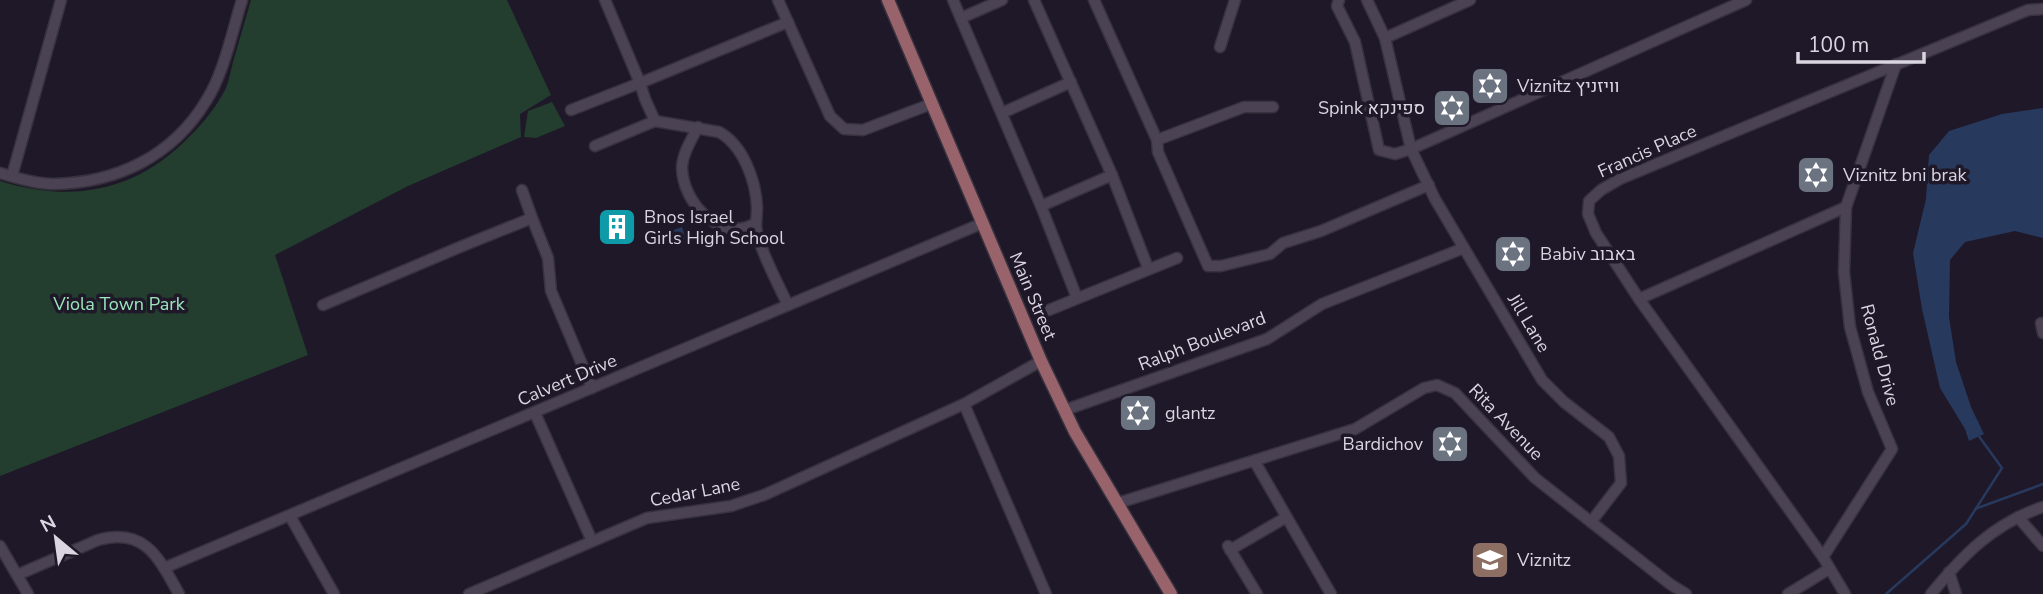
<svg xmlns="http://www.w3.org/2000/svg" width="2043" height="594" viewBox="0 0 2043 594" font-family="'Nunito Sans',Heebo,sans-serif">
<rect width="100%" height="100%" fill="#1f1828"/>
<g fill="#233e2f">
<path d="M251 0H507L551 95 520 114 521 137 408 186 275 255 308 355 0 476V181C73 204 138 191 191 135 205 121 217 106 226 88 229 80 231 70 233 62 239 41 245 21 251 0Z"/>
<path d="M552 102 565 126 536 138 524 137 528 111Z"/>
</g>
<g fill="#28395e">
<path d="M2043 108V238L2015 231 1965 242 1950 260 1949 317 1956 362 1971 407 1984 434 1969 441 1965 429 1940 388 1922 309 1913 253 1926 199 1929 155 1949 131 2002 114Z"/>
<path d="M682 227 686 239 668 244 665 233Z"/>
</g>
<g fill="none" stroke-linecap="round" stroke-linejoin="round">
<g stroke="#28395e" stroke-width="2.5">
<path d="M1975 509 2043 484"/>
<path d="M1886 594 1966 524 2002 468 1978 435"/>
</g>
<g stroke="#37323e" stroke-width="13">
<g id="minor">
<path d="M778 0 830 116 844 129 863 130 931 104"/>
<path d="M953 0 1041 206 1077 298"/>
<path d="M1034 0 1112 175 1148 268"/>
<path d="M1094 0 1157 140 1158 152 1208 266H1221L1270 254 1283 243 1321 231 1429 185"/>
<path d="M1339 0 1337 6 1355 42 1379 150 1395 154 1411 149 1746 0"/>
<path d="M1367 0 1385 38 1411 149 1435 199 1542 380 1564 402 1609 437 1619 456 1621 483 1591 522"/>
<path d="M961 18 1002 0"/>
<path d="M1385 38 1470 0"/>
<path d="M1220 47 1235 0"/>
<path d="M571 110 640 83 605 0"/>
<path d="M1002 113 1071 82"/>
<path d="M655 121 645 99 640 83 788 22"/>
<path d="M698 127C691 140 683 153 682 167 682 202 720 243 754 224"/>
<path d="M1157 140 1244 107H1273"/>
<path d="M595 146 655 121 719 132C743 145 756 181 757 207 757 222 754 224 759 240 766 262 778 284 788 305"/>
<path d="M0 173C16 178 36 184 53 184 116 183 172 157 206 101 224 73 232 32 242 0"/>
<path d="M12 176 61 0"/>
<path d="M522 190 532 218"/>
<path d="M1041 206 1112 175"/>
<path d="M1639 299 1846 207"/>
<path d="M323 305 460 247 532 218 548 258 551 291 592 388"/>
<path d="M1049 310 1177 258"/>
<path d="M2041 323 2043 333"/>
<path d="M1041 361 964 404 1046 594"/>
<path d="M1065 410 1267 339 1322 304 1464 248"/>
<path d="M535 413 592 541"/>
<path d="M1255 462 1331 594"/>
<path d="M1118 503 1355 429 1424 388 1437 385 1455 393 1535 478 1670 584 1686 594"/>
<path d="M290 516 334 594"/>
<path d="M2018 517 2043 546"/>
<path d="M0 546 28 594"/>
<path d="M1228 546 1257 594"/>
<path d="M1230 550 1285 518"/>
<path d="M1823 557 1892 449 1868 392 1850 327 1844 272 1846 207 1896 64"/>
<path d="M164 568 983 223"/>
<path d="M1949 572 1956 594"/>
<path d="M17 575 98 540C145 527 159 558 179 594"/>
<path d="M469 594 647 518 731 506 764 495 964 404"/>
<path d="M1788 594 1829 569"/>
<path d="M1845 594 1823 557 1639 299 1596 233 1588 214 1589 201 1601 190 1620 179 2028 10 2043 9"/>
<path d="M1931 594C1963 555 1994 523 2043 507"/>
</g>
</g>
<g stroke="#37323e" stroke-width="15">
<path id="major" d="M888 0 1041 361 1075 432 1171 594"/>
</g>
<use href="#minor" stroke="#4b4354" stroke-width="10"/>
<use href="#major" stroke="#99636c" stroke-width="12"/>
</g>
<defs>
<g id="synagogue-square" transform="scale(2.0125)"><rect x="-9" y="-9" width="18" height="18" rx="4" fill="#6b7280" stroke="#1f1828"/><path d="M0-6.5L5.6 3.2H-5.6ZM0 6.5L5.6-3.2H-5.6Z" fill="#fff"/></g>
<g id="building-square" transform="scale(2.0125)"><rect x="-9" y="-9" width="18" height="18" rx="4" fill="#0f9aa8" stroke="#1f1828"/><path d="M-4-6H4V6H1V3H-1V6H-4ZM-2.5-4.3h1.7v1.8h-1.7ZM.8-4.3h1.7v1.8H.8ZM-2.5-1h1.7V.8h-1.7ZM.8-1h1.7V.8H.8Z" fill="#fff"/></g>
<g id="school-square" transform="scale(2.0125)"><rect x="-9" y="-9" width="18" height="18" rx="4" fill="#8d6e63" stroke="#1f1828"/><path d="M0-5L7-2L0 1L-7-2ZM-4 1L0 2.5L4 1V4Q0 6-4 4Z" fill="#fff"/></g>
</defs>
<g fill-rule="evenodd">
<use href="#synagogue-square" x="1490" y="86"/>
<use href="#synagogue-square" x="1452" y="108"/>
<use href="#synagogue-square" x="1816" y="175"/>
<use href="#building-square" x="617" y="227"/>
<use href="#synagogue-square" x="1513" y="254"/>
<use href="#synagogue-square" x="1138" y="413"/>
<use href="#synagogue-square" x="1450" y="444"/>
<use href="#school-square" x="1490" y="560"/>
</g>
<g text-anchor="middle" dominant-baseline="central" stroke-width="7" stroke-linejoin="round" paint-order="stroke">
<g font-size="18" fill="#dad5e0" stroke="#1f1828" text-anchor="start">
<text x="1517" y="86">Viznitz וויזניץ</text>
<text x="1425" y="108" text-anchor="end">Spink ספינקא</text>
<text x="1843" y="175">Viznitz bni brak</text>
<text x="644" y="217">Bnos Israel<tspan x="644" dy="21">Girls High School</tspan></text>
<text x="1540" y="254">Babiv באבוב</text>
<text x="1165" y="413">glantz</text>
<text x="1423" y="444" text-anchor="end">Bardichov</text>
<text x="1517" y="560">Viznitz</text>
</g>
<g font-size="18" fill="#dad5e0" stroke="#1f1828">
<text transform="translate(1647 151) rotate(-24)">Francis Place</text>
<text transform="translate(1033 296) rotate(67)">Main Street</text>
<text transform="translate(1529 323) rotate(59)">Jill Lane</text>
<text transform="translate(1202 341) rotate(-21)">Ralph Boulevard</text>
<text transform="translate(1880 355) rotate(75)">Ronald Drive</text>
<text transform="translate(567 380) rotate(-23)">Calvert Drive</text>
<text transform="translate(1506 422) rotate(46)">Rita Avenue</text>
<text transform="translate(695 492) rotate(-11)">Cedar Lane</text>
</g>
<g font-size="18" fill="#9be7bb" stroke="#1f1828">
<text x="119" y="304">Viola Town Park</text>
</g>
</g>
<g transform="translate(56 538) rotate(331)" stroke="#1f1828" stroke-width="5" paint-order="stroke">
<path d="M0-5L12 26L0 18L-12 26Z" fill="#dad5e0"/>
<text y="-10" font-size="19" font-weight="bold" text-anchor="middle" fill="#dad5e0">N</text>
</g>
<path d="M1798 52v10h126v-10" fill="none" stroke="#dad5e0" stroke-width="3.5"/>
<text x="1808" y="52" font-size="21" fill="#dad5e0" stroke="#1f1828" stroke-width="5" paint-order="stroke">100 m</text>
</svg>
